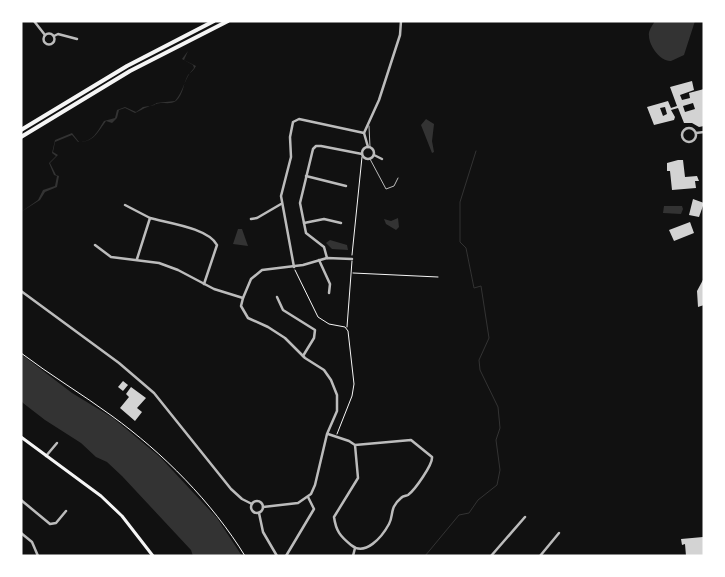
<svg xmlns="http://www.w3.org/2000/svg" width="725" height="577" viewBox="0 0 725 577" font-family="'Archivo Narrow',sans-serif">
<rect width="100%" height="100%" fill="#111"/>
<g fill="#333">
<path d="M655 21H695L684 55 671 61C661 62 649 46 649 36 648 31 652 26 655 21Z"/>
<path d="M188 51 184 60 196 66C194 70 191 72 188 75 183 83 184 94 176 101 172 104 166 103 161 103 152 104 143 109 135 113L125 108 119 110 117 118 112 123 106 121C98 132 93 143 78 142L72 135 55 142 53 152 58 155 50 163 56 175 59 176 57 187 45 192 40 200 21 212 38 200 43 190 55 186 57 176 54 175 49 163 56 156 52 153 55 140 72 133 79 142C93 142 97 132 104 121L115 118 117 110 125 107 136 112 143 107 155 105 156 103 175 101C184 91 184 78 194 68L193 65 182 59Z"/>
<path d="M426 119 434 124 432 141 434 152 432 153 421 125Z"/>
<path d="M664 206H682L683 209 681 214 663 213Z"/>
<path d="M398 218 399 227 396 230 386 224 384 219 391 221Z"/>
<path d="M238 229H242L248 246 233 244Z"/>
<path d="M330 240 347 245 348 250 332 249 326 243Z"/>
<path d="M21 354 72 393 113 418 160 457 217 518 242 556H193L191 550 122 476 107 462 96 457 81 443 45 420 23 403 21 400Z"/>
</g>
<g fill="none" stroke-linecap="round" stroke-linejoin="round">
<path stroke="#333" stroke-width="1" d="M425 556 459 515 469 513 478 500 497 485 500 470 496 440 500 428 498 407 480 370 479 360 489 338 481 286 474 288 466 248 460 242V202L476 151"/>
</g>
<g fill="#d3d3d3" fill-rule="evenodd">
<path d="M692 81 694 90 680 95 682 100 690 98 689 93 704 89V126L699 127 692 123H684L678 108 671 110 675 117 674 120 654 125 647 107 668 101 671 108 677 106 670 87ZM693 103 695 109 685 112 683 106ZM665 107 667 114 663 116 660 108Z"/>
<path d="M678 160H683L685 177 697 176 699 181H695L696 188 672 190 670 171H667V163Z"/>
<path d="M693 199 704 203 699 217 689 215Z"/>
<path d="M690 222 694 233 674 241 669 230Z"/>
<path d="M704 278V305L698 307 697 291Z"/>
<path d="M123 381 128 385 123 391 118 387Z"/>
<path d="M131 387 146 398 137 408 142 412 135 421 120 408 129 397 126 394Z"/>
<path d="M703 537 704 556H686L685 544 682 545 681 539Z"/>
</g>
<g fill="none" stroke-linecap="round" stroke-linejoin="round">
<g stroke="#f5f5f5" stroke-width="1">
<path d="M352 255 362 157"/>
<path d="M295 270 318 317 329 324 345 327 348 331 354 384 352 396 337 434"/>
<path d="M353 273 438 277"/>
<path d="M347 327 352 261"/>
<path d="M21 353C50 375 82 394 112 416 163 453 212 502 245 556"/>
</g>
<g stroke="#bcbcbc" stroke-width="1">
<path d="M369 126 370 147"/>
<path d="M370 159 386 189 394 186 398 178"/>
</g>
<g stroke="#bcbcbc" stroke-width="2.5">
<path d="M34 21 45 35"/>
<circle cx="49" cy="39" r="5.5"/>
<path d="M54 36 58 34 77 39"/>
<circle cx="689" cy="135" r="7"/>
<path d="M696 133 704 132"/>
<circle cx="368" cy="153" r="6"/>
<path d="M368 147 364 133 379 100 400 35 401 21"/>
<path d="M374 155 382 159"/>
<path d="M306 176 346 186"/>
<path d="M125 205 150 218"/>
<path d="M251 219 257 218 281 204"/>
<path d="M304 223 324 219 341 223"/>
<path d="M95 245 111 257 159 263 178 270 214 289 243 298"/>
<path d="M327 258 324 247 306 233 300 203 313 149 316 146H321L362 154"/>
<path d="M137 259 150 218C168 223 208 228 217 245L204 284"/>
<path d="M319 260 330 284 329 293"/>
<path d="M294 267 281 196 291 157 290 137 293 122 299 119 364 133"/>
<path d="M277 297 283 310 315 330 314 338 303 356"/>
<path d="M328 434 349 441 355 445 411 440 432 457C433 464 415 490 408 495 406 496 403 496 401 498 389 508 394 515 389 524 382 537 365 557 351 545 340 536 336 531 334 517L358 478 355 445"/>
<path d="M46 456 57 443"/>
<path d="M21 500 50 524 56 523 66 511"/>
<path d="M263 507 298 503 311 494 315 485 327 434 337 411V395L331 380 324 370 305 358 285 338 268 327 248 318 241 306 243 298 251 279 262 270 303 265 327 258 352 259"/>
<path d="M21 533 32 542 38 556"/>
<path d="M286 556 314 509 308 497"/>
<path d="M353 556 355 548"/>
<path d="M491 556 525 517"/>
<path d="M540 556 559 533"/>
</g>
<g stroke="#bcbcbc" stroke-width="2.5">
<path d="M21 291 119 363 154 393 231 489 242 499 252 504"/>
<circle cx="257" cy="507" r="6"/>
<path d="M259 513 263 532 277 556"/>
</g>
<path stroke="#f5f5f5" stroke-width="3" d="M21 437 101 496 122 516 153 556"/>
<g stroke="#f5f5f5" stroke-width="4">
<path d="M21 130 127 66 214 21"/>
<path d="M21 137 130 71 228 21"/>
</g>
</g>
<rect width="725" height="577" fill="none" stroke="#ffffff" stroke-width="45"/>
</svg>
